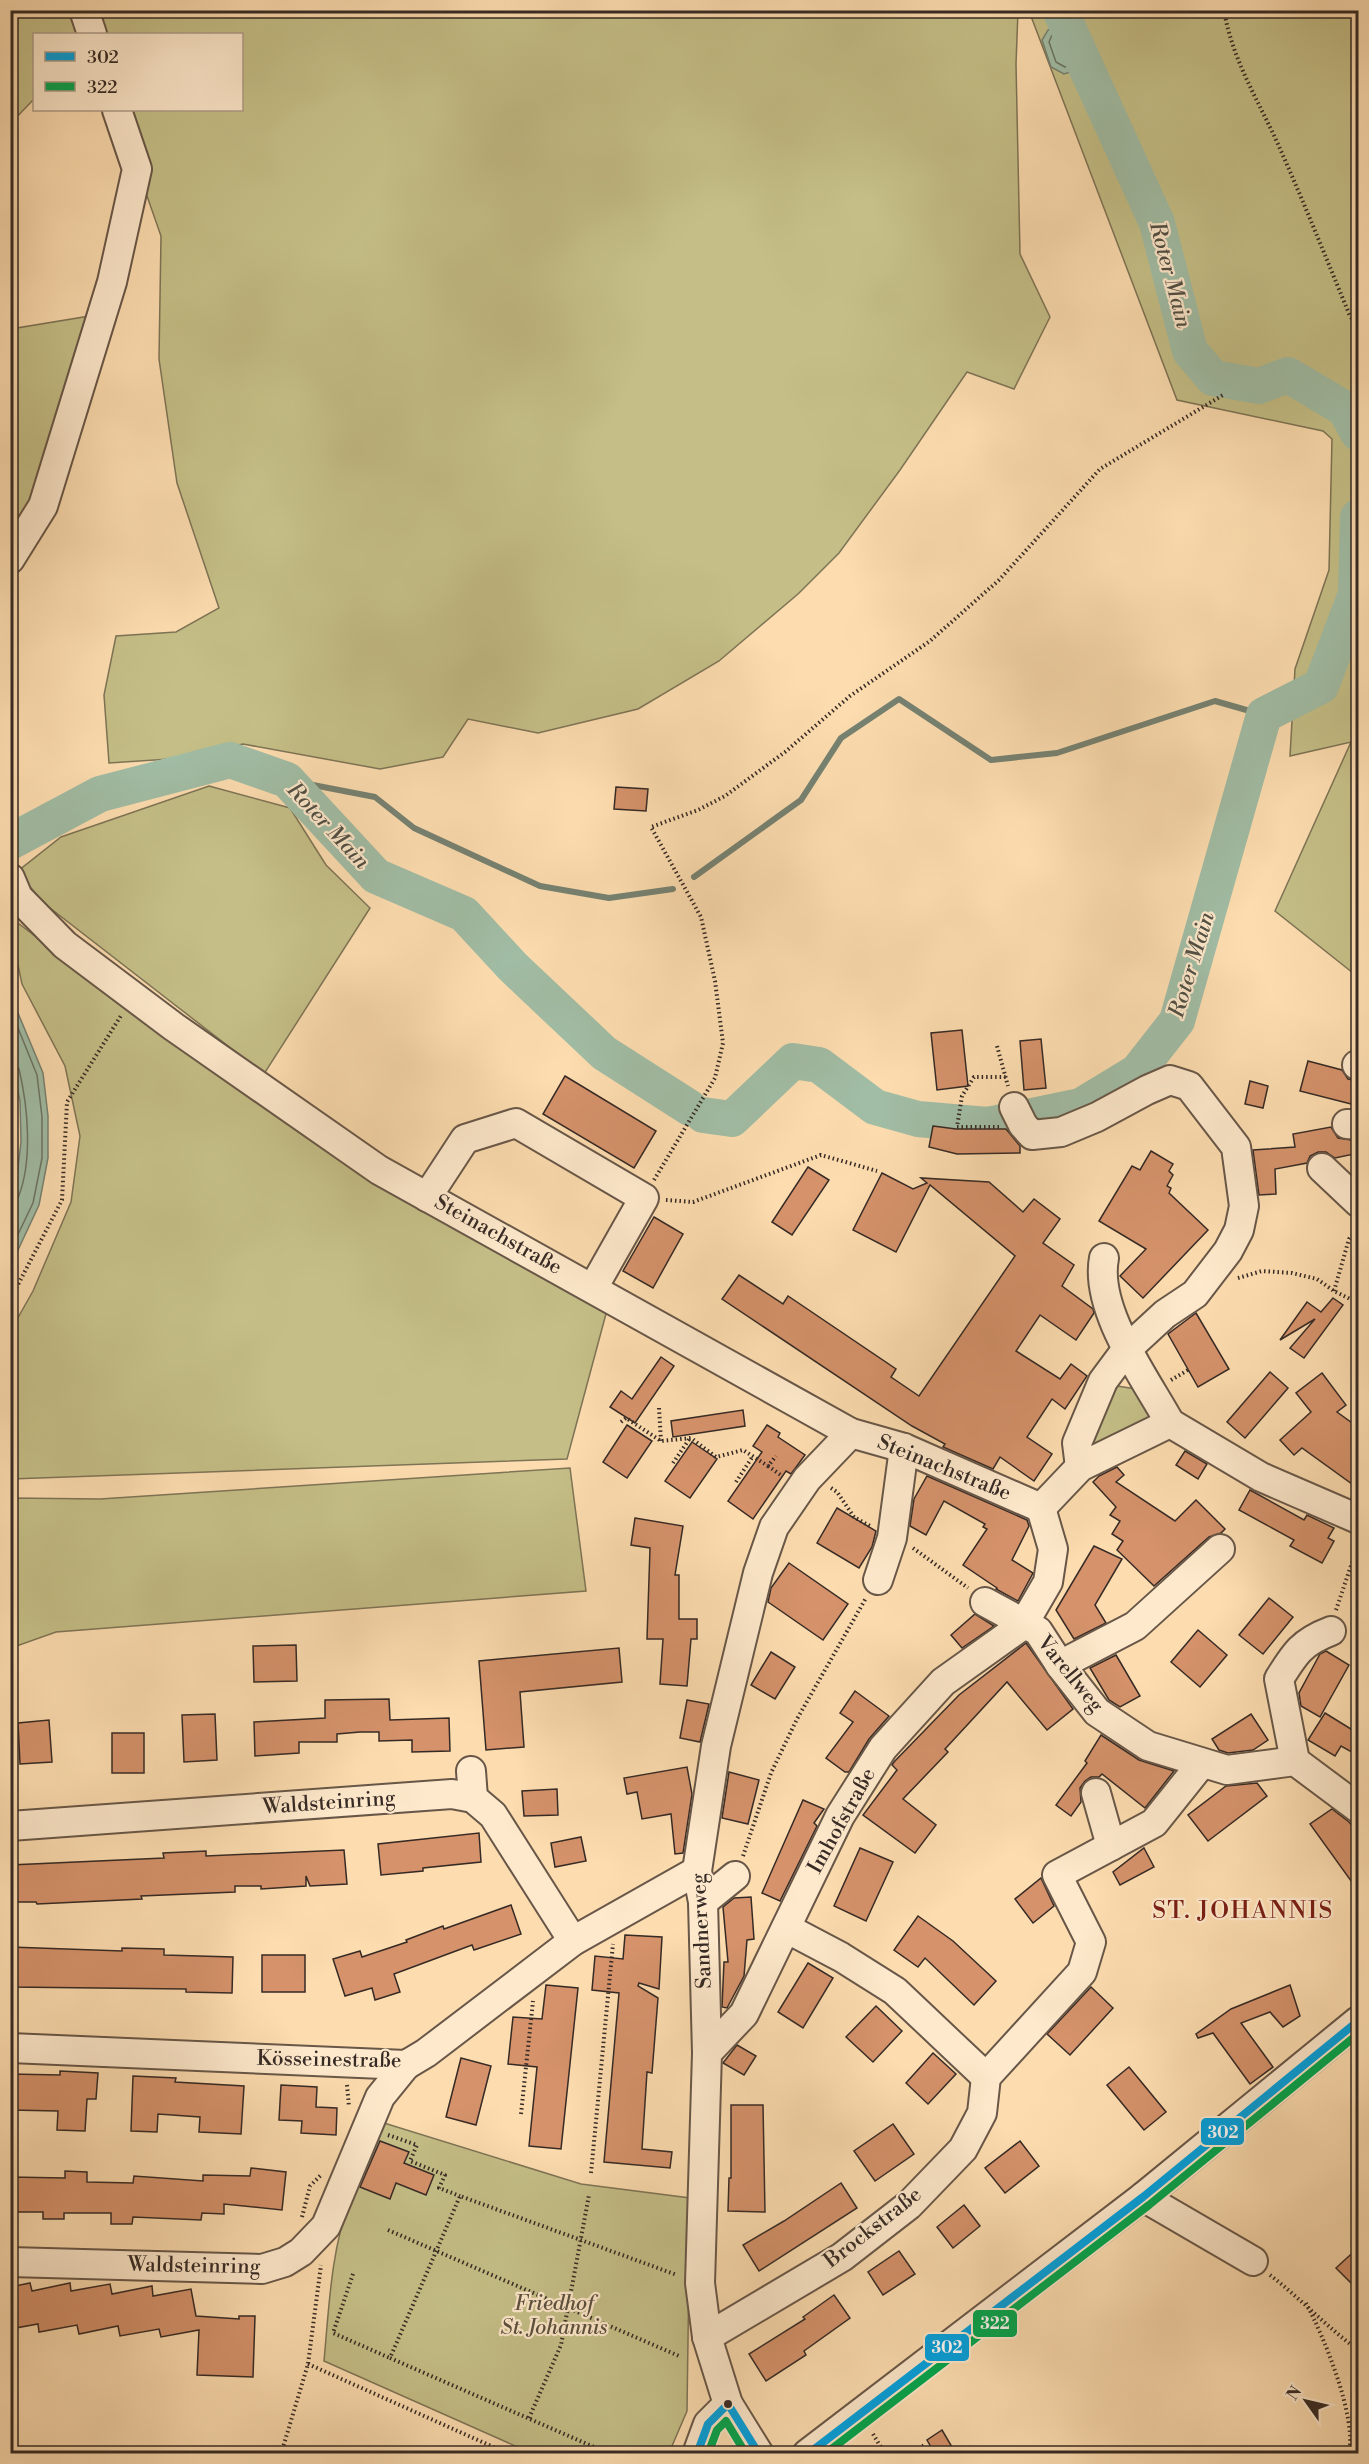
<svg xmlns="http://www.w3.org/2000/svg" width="1369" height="2464" viewBox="0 0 1369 2464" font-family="'Libre Bodoni',serif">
<rect width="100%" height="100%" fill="#fdddb0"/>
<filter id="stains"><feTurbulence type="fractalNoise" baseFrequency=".00333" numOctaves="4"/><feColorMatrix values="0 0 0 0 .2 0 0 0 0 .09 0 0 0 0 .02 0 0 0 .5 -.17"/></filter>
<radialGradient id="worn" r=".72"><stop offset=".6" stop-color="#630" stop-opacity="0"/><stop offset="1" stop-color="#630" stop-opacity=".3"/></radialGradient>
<g fill="#c5bf87" stroke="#7e7456" stroke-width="1.5">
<path d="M11 11H72L79 34H34V99L11 123Z"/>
<path d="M84 11H1018L1016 64 1020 254 1050 317 1014 389 967 372 900 470 839 553 798 594 719 661 638 709 538 733 468 719 443 757 380 769 243 744 170 759 109 763 104 695 116 636 176 632 219 608 177 483 159 359 161 236 117 110H242V34H92Z"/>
<path d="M1029 11H1358V967L1353 973 1275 911 1351 742 1290 756 1295 669 1329 570 1332 439 1323 431 1177 400Z"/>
<path d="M102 314 11 559V329Z"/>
<path d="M209 786 290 808 326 865 370 908 264 1074 41 901 18 871 61 837Z"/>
<path d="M10 917 119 1000 607 1310 567 1459 11 1479V1330L33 1291 71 1202 80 1136 65 1066 22 984 11 933Z"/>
<path d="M1117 1386 1136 1389 1152 1415 1148 1422 1098 1448 1085 1440Z"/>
<path d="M570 1468 586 1591 56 1632 11 1648V1498L100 1499Z"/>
<path d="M384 2123 581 2184 690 2198 687 2411 669 2453H531L324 2361C329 2307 331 2250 350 2200 359 2174 373 2149 384 2123Z"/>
</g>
<g fill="#a1bda5" stroke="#768272" stroke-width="1.5">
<path d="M1066 23 1086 67 1064 74 1051 67 1042 40 1048 30Z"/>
<path d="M10 994 43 1073 48 1116V1158L39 1205 11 1265V1204L16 1184 21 1142 20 1101 11 1058Z"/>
</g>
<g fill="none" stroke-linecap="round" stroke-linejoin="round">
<g stroke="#6c7465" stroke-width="1.5">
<path d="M1061 32 1064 33 1077 61 1075 64 1065 67 1056 62 1049 42 1052 35Z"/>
<path d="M10 1008 37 1075 42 1117V1158L33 1203 10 1251"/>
<path d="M10 1064 16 1065 19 1069C28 1107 33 1161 18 1198L10 1201"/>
</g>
<g stroke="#768272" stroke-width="6">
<path d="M287 780 375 797 414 828 540 886 609 898 673 889"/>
<path d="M694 877 801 800 841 738 899 699 991 760 1057 753 1215 701 1264 715"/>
</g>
<g stroke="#a1bda5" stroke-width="36">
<path d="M1060 10 1157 223 1190 351 1213 378 1259 386 1288 375 1345 409 1358 433"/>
<path d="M10 842 100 794 230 760 287 780 376 876 464 914 513 967 604 1053 690 1108"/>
<path d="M703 1115 732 1119 793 1061 819 1065 875 1107 918 1119 988 1125 1081 1106 1137 1072 1177 1021 1264 715 1321 686 1356 594 1358 517"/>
</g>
</g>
<g fill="#d5926b" stroke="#362a25" stroke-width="1.5">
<path d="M616 787 648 789 646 811 614 809Z"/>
<path d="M962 1030 968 1086 937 1090 931 1033Z"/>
<path d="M1041 1039 1046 1088 1024 1090 1020 1041Z"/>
<path d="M1308 1061 1342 1070 1348 1079 1359 1081V1106L1300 1091Z"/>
<path d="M565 1076 656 1131 634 1168 543 1114Z"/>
<path d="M1250 1081 1268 1086 1263 1108 1245 1104Z"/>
<path d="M933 1126 956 1129H1006L1020 1146V1153L957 1154 929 1147Z"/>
<path d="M1331 1127 1338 1138 1359 1141V1153L1335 1158 1326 1152H1318L1310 1156 1307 1163 1275 1169 1276 1194 1259 1195 1253 1150 1295 1147 1293 1134Z"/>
<path d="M1151 1151 1173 1164 1169 1171 1173 1175 1167 1186 1171 1188 1169 1193 1208 1230 1143 1298 1120 1276 1146 1249 1099 1221 1132 1166 1140 1170Z"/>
<path d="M808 1167 829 1180 792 1235 772 1222Z"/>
<path d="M882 1173 913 1189 927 1183 921 1178 989 1182 1023 1212 1034 1199 1060 1219 1043 1243 1074 1265 1062 1286 1093 1309 1094 1313 1076 1340 1040 1315 1016 1351 1060 1379 1071 1364 1087 1376 1065 1409 1052 1399 1027 1437 1052 1454 1034 1481 1000 1457 993 1469 943 1447 945 1444 912 1426 722 1299 739 1275 783 1304 788 1296 896 1369 891 1377 919 1396 1015 1256 930 1185 896 1252 853 1230Z"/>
<path d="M654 1217 683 1234 653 1288 623 1271Z"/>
<path d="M1333 1298 1343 1305 1304 1358 1290 1348 1315 1319 1280 1340 1307 1302 1321 1312Z"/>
<path d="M1196 1313 1229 1369 1198 1387 1168 1334Z"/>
<path d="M661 1357 674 1366 635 1423 610 1407 621 1391 632 1399Z"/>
<path d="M1270 1372 1288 1388 1245 1438 1227 1422Z"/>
<path d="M1322 1373 1346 1405 1337 1412 1359 1428V1489L1302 1448 1294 1455 1280 1440 1311 1412 1296 1393Z"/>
<path d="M743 1410 745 1426 673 1437 671 1421Z"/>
<path d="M627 1425 652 1441 627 1478 603 1462Z"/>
<path d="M767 1425 780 1433 778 1437 805 1455 791 1474 786 1471 753 1519 728 1501 762 1452 753 1446Z"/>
<path d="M692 1442 717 1459 690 1498 665 1481Z"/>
<path d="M1185 1451 1207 1464 1198 1479 1176 1465Z"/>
<path d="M1117 1467 1124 1475 1116 1482 1175 1521 1196 1500 1225 1529 1221 1533 1209 1537 1154 1586 1117 1550 1123 1541 1112 1534 1120 1521 1110 1515 1116 1507 1093 1482 1099 1476Z"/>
<path d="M927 1476 1027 1520 1029 1526 1012 1560 1033 1573 1018 1601 996 1589 997 1588 963 1565 987 1529 983 1527 985 1524 944 1501 926 1535 910 1526 914 1499Z"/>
<path d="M1250 1490 1304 1520 1307 1515 1334 1528 1328 1538 1334 1541 1322 1563 1290 1546 1294 1540 1239 1510Z"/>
<path d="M837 1508 876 1531 872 1547 859 1568 817 1543Z"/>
<path d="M635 1518 683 1526 675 1575H679V1619H697V1639H691L687 1686 660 1684 663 1639H647L650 1548 631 1545Z"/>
<path d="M1094 1546 1122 1559 1095 1605 1106 1623 1074 1639 1056 1610Z"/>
<path d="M789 1563 848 1604 823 1640 768 1602 771 1588Z"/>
<path d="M1269 1598 1293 1617 1263 1654 1239 1635Z"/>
<path d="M975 1614 994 1626 962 1648 951 1635Z"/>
<path d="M1198 1630 1227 1655 1200 1687 1171 1662Z"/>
<path d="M1026 1643 1073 1709 1047 1730 1007 1682 945 1749 948 1752 903 1799 936 1825 915 1853 863 1815 897 1770 892 1765 894 1762 959 1695Z"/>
<path d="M296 1645 297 1681 254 1682 253 1646Z"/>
<path d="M619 1648 622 1682 520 1692 524 1747 486 1750 479 1661Z"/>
<path d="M1326 1651 1349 1665 1320 1717 1301 1706 1299 1693 1320 1654Z"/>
<path d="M771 1652 795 1667 775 1699 751 1685Z"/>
<path d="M1116 1655 1140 1696 1120 1707 1109 1700 1090 1668Z"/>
<path d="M855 1691 889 1716 869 1739 849 1772H845L826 1758 853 1722 840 1713Z"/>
<path d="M389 1699 390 1720 449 1718 450 1751 412 1752V1740L379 1741V1732H360L337 1734V1742H299V1753L255 1756 254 1722 325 1718V1700Z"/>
<path d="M687 1700 709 1704 700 1742 680 1738Z"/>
<path d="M1325 1713 1359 1734V1756L1341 1746 1335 1756 1308 1740Z"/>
<path d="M215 1714 217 1760 184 1762 182 1715Z"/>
<path d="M1251 1714 1268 1740 1253 1750 1228 1753 1219 1750 1212 1739Z"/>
<path d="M49 1720 52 1762 20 1764 18 1723Z"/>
<rect x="112" y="1733" width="32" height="40"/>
<path d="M1101 1735 1139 1760 1174 1771 1145 1808 1102 1774 1099 1777H1091L1085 1781 1080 1788 1081 1802 1071 1816 1056 1805 1087 1763 1085 1761Z"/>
<path d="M687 1767 692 1794 683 1853 675 1854 671 1814 642 1819 637 1792 627 1794 624 1778Z"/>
<path d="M729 1772 759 1780 748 1824 722 1818Z"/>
<path d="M1257 1783 1267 1796 1208 1841 1188 1815 1226 1786Z"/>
<path d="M557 1789 558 1815 524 1816 522 1791Z"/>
<path d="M803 1800 824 1809 814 1823 817 1826 780 1901 762 1893Z"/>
<path d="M1332 1809 1349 1822 1359 1834V1892L1310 1824Z"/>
<path d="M479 1833 481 1862 423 1868V1871L381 1875 378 1844Z"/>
<path d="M581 1837 586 1861 555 1867 551 1843Z"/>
<path d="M860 1848 893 1862 866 1921 834 1906Z"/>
<path d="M1144 1848 1154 1867 1120 1885 1113 1872Z"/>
<path d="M344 1850 347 1884 310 1886 306 1876V1886L261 1889V1886H235V1892L141 1896 142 1899 37 1904 36 1902H10V1865L164 1858 163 1853 206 1851V1856Z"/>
<path d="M1041 1878 1054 1906 1033 1923 1015 1899Z"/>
<path d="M751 1897 754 1939 747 1940 744 1976 727 2008 722 2007 724 1962H728L723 1907 734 1898Z"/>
<path d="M511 1905 521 1934 474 1950 472 1945 394 1974 400 1992 375 2000 372 1988 345 1996 333 1959 360 1951 362 1957 407 1942 406 1940 443 1926 444 1929Z"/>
<path d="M918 1916 953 1941 996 1981 974 2005 925 1958 918 1967 894 1950Z"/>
<path d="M625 1935 662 1937 659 1989 639 1983 638 1986 658 1998 652 2073 647 2072 642 2149 672 2152 670 2168 604 2162 619 1993 592 1990 595 1956 623 1959Z"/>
<path d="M10 1947 122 1951V1948L164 1949V1955L233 1957 232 1993 186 1992V1989L10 1987Z"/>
<rect x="262" y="1955" width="43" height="37"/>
<path d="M808 1963 833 1978 803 2028 778 2012Z"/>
<path d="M546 1985 578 1988 561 2149 529 2146 537 2067 508 2064 513 2017 542 2019Z"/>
<path d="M1290 1985 1300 2016 1283 2027 1270 2012 1241 2023 1273 2067 1250 2084 1213 2033 1198 2038 1196 2034 1231 2009Z"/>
<path d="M1091 1987 1113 2008 1070 2055 1047 2034Z"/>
<path d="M876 2006 902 2031 873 2062 846 2037Z"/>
<path d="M737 2045 756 2056 744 2075 723 2063Z"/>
<path d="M933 2053 956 2074 928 2104 906 2083Z"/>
<path d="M461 2058 491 2066 476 2125 446 2117Z"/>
<path d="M1129 2067 1166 2112 1144 2130 1107 2085Z"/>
<path d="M60 2071 98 2073 96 2099H87L85 2131 57 2130 58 2111 10 2110V2074L60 2075Z"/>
<path d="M133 2076 176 2078 175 2082 244 2086 241 2134 199 2132 200 2117 158 2114 157 2132 131 2131Z"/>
<path d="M281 2085 317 2087 316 2107 337 2108 336 2135 301 2133 302 2121 279 2120Z"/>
<path d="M731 2105H763L765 2212 728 2211 729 2178H731Z"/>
<path d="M893 2124 914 2154 875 2181 854 2151Z"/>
<path d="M380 2141 409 2152 404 2163 434 2175 426 2195 396 2183 390 2199 360 2187Z"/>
<path d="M1020 2141 1039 2166 1005 2193 985 2168Z"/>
<path d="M251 2168 286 2172 282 2210 224 2204V2214L202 2213 201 2220 133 2217 132 2224H111V2213H64V2219H43V2212H10V2177L65 2178V2171L87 2172V2182L133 2183 134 2176 203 2181V2175L250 2176Z"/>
<path d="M841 2183 857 2208 759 2271 743 2245 784 2221Z"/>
<path d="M964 2205 980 2226 953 2248 937 2227Z"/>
<path d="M1359 2247V2291L1336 2268Z"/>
<path d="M899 2251 915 2274 883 2295 868 2272Z"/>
<path d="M30 2283 32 2291 70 2283 71 2291 110 2284 112 2294 152 2286 153 2296 191 2289 196 2316 239 2319V2316H255L253 2377 197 2375 199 2330 161 2337 159 2329 120 2336 118 2326 79 2334 77 2325 39 2332 38 2324 10 2329V2287Z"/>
<path d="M834 2295 850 2318 804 2351 806 2355 766 2381 749 2354 805 2319 803 2317Z"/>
<path d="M942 2430 952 2447 941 2454H935L927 2440Z"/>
</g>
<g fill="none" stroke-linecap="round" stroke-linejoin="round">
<g stroke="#685748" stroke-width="32">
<g id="minor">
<path d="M84 10 92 34"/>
<path d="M10 559 43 506 112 282 137 169 117 110"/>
<path d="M10 878 18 897 65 945 174 1027 379 1170 851 1433 904 1448 1041 1508"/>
<path d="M1357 1065H1358"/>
<path d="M1014 1107 1023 1125 1032 1135 1061 1132 1097 1117 1147 1090 1170 1080 1189 1086 1236 1147 1244 1206 1239 1230 1228 1251 1195 1294 1165 1314 1126 1350 1103 1381 1077 1443 1080 1467"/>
<path d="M1347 1124 1358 1125"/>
<path d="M1322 1168 1358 1202"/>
<path d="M427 1197 465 1139 516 1123 644 1198 593 1288"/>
<path d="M1104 1258C1094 1310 1146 1379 1170 1423"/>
<path d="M1170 1423 1261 1477 1358 1519"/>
<path d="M1041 1508 1080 1467 1170 1423"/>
<path d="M878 1580 892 1538 904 1448"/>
<path d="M985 1602 1038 1631 1060 1665 1097 1712 1148 1746 1227 1770 1295 1761 1358 1808"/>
<path d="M1060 1665 1135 1626 1220 1549"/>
<path d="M1295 1761 1279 1679C1295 1653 1302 1642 1331 1631"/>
<path d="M471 1771 473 1798"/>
<path d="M1096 1793 1111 1846"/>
<path d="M10 1826 452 1794 473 1798 493 1815 573 1941"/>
<path d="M703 1902 735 1876"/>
<path d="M786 1928 841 1957 895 1991 986 2077"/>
<path d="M10 2048 406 2065 426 2053 573 1941 697 1871"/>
<path d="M707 2053 744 2014 840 1816 883 1748 943 1682 1023 1625 1048 1582 1053 1549 1041 1508"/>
<path d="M1143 2197 1253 2261"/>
<path d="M10 2262 262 2269 285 2262 301 2252 326 2226 380 2097 406 2065"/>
<path d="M707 2337 842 2257 909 2205 963 2149 982 2113 986 2077 1082 1972 1091 1942 1057 1875 1154 1823 1202 1763"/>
<path d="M697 2454 708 2424 728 2404"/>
<path d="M759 2454 728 2404 707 2337 700 2283 707 2053 703 1902 697 1871 716 1746 758 1573 774 1527 807 1479 851 1433"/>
<path d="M807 2454 1143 2197 1358 2021"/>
</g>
</g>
<g stroke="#362a25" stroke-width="4" stroke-dasharray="1.5 3" stroke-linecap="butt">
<path d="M1224 10C1232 59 1257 98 1277 142 1303 200 1326 258 1350 316L1358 327"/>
<path d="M997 1046 1008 1086"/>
<path d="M999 1127H957L962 1096 974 1077H1006"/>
<path d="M654 1180 715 1078 723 1043 715 981 701 917 651 827 698 810 725 796 785 752 850 696 930 641 999 580 1100 469 1223 395"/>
<path d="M666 1200 693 1202 821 1155 877 1171"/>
<path d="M1238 1278 1262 1271 1292 1273 1317 1279 1334 1291 1358 1303"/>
<path d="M1334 1291 1349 1239 1358 1228"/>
<path d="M10 1300 62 1200 67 1102 122 1014"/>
<path d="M1171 1380 1188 1370"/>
<path d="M659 1408 661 1441"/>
<path d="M621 1422 626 1418 661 1441 691 1438 716 1457 743 1450 768 1466 776 1456"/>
<path d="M673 1463 690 1438"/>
<path d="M768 1466 782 1476"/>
<path d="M736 1482 753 1456"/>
<path d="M831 1488 837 1492 854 1517 870 1526"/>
<path d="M913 1548 968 1588"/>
<path d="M1336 1610 1358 1545"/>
<path d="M743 1856 771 1773 797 1719 866 1598"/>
<path d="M347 2085 349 2107"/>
<path d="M521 2114 533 2001"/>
<path d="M388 2135 417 2145 410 2161 445 2175 439 2188 460 2196"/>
<path d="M591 2173 613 1944"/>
<path d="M302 2217 310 2186 321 2175"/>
<path d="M388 2230 679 2356"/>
<path d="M353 2274 333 2333 390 2358"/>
<path d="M1270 2275C1301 2299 1327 2327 1358 2350"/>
<path d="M1306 2303C1324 2337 1357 2417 1349 2454"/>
<path d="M308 2364 509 2454"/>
<path d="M529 2418 561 2345 589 2195"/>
<path d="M873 2434 885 2454"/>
<path d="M281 2454 308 2364 321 2265"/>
<path d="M610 2454 390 2358 460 2196 677 2275"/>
<path d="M906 2454 925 2445"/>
</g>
<use href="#minor" stroke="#fee9cc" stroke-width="28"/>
<g stroke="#fee9cc" stroke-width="12">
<g id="bus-1">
<path d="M697 2454 708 2424 728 2404 759 2454"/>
<path d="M808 2454 1143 2197 1358 2021"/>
</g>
</g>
<g stroke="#fee9cc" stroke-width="12">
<g id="bus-2">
<path d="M708 2454 717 2430 726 2421 746 2454"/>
<path d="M825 2454 1149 2205 1358 2034"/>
</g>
</g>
<use href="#bus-1" stroke="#00a1e0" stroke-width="8"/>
<use href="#bus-2" stroke="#00a64d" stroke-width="8"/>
</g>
<circle fill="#362a25" stroke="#fee9cc" stroke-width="2" cx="728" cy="2404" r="5"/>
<g text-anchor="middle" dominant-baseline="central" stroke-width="4.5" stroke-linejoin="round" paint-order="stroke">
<g font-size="21" fill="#362a25" stroke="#fee9cc">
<text transform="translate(498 1235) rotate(29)">Steinachstraße</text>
<text transform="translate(944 1468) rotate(22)">Steinachstraße</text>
<text transform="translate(1070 1674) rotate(51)">Varellweg</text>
<text transform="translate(329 1803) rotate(-4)">Waldsteinring</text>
<text transform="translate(842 1821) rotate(-61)">Imhofstraße</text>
<text transform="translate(702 1931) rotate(-93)">Sandnerweg</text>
<text transform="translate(329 2060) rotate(1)">Kösseinestraße</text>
<text transform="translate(873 2228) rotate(-38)">Brockstraße</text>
<text transform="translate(194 2266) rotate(1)">Waldsteinring</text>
</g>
<g font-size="21" font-style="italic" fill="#5a4f3e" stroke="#fee9cc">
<text x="554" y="2304">Friedhof<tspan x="554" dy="24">St. Johannis</tspan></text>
</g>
<g font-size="22" font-style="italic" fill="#514f45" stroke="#fee9cc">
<text transform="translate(1170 275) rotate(75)">Roter Main</text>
<text transform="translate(328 826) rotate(47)">Roter Main</text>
<text transform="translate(1192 965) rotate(-73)">Roter Main</text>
</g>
<g font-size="24" letter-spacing="1.5" fill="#7a1f14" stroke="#fee9cc">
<text x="1243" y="1911">ST. JOHANNIS</text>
</g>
</g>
<g stroke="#fee9cc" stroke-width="2">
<rect x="1200" y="2117" width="45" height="29" rx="6" fill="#00a1e0"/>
<rect x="972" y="2309" width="46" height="29" rx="6" fill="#00a64d"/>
<rect x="924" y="2333" width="46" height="29" rx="6" fill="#00a1e0"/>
</g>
<g font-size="16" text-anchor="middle" font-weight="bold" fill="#fff">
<text x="1223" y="2138">302</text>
<text x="995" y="2329">322</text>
<text x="947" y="2353">302</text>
</g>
<rect width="1369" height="2464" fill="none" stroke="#fdddb0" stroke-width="36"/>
<rect x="12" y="12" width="1345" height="2440" fill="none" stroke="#362a25" stroke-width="3"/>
<rect x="18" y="18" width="1333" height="2428" fill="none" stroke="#362a25" stroke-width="1.5"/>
<rect x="33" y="33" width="210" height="78" fill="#fee9cc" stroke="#ae9d89" stroke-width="1.5"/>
<rect x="45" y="52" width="30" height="9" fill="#00a1e0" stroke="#ae9d89" stroke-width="1.5"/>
<text x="87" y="63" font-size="18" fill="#362a25">302</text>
<rect x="45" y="82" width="30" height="9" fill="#00a64d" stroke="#ae9d89" stroke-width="1.5"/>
<text x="87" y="93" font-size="18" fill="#362a25">322</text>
<g transform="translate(1306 2401) rotate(304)" stroke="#fee9cc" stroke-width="4.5" paint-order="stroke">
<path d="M0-4.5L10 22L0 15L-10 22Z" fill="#362a25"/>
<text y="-9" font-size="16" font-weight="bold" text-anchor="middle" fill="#362a25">N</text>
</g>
<rect width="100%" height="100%" filter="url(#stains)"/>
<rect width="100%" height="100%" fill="url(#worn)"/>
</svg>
